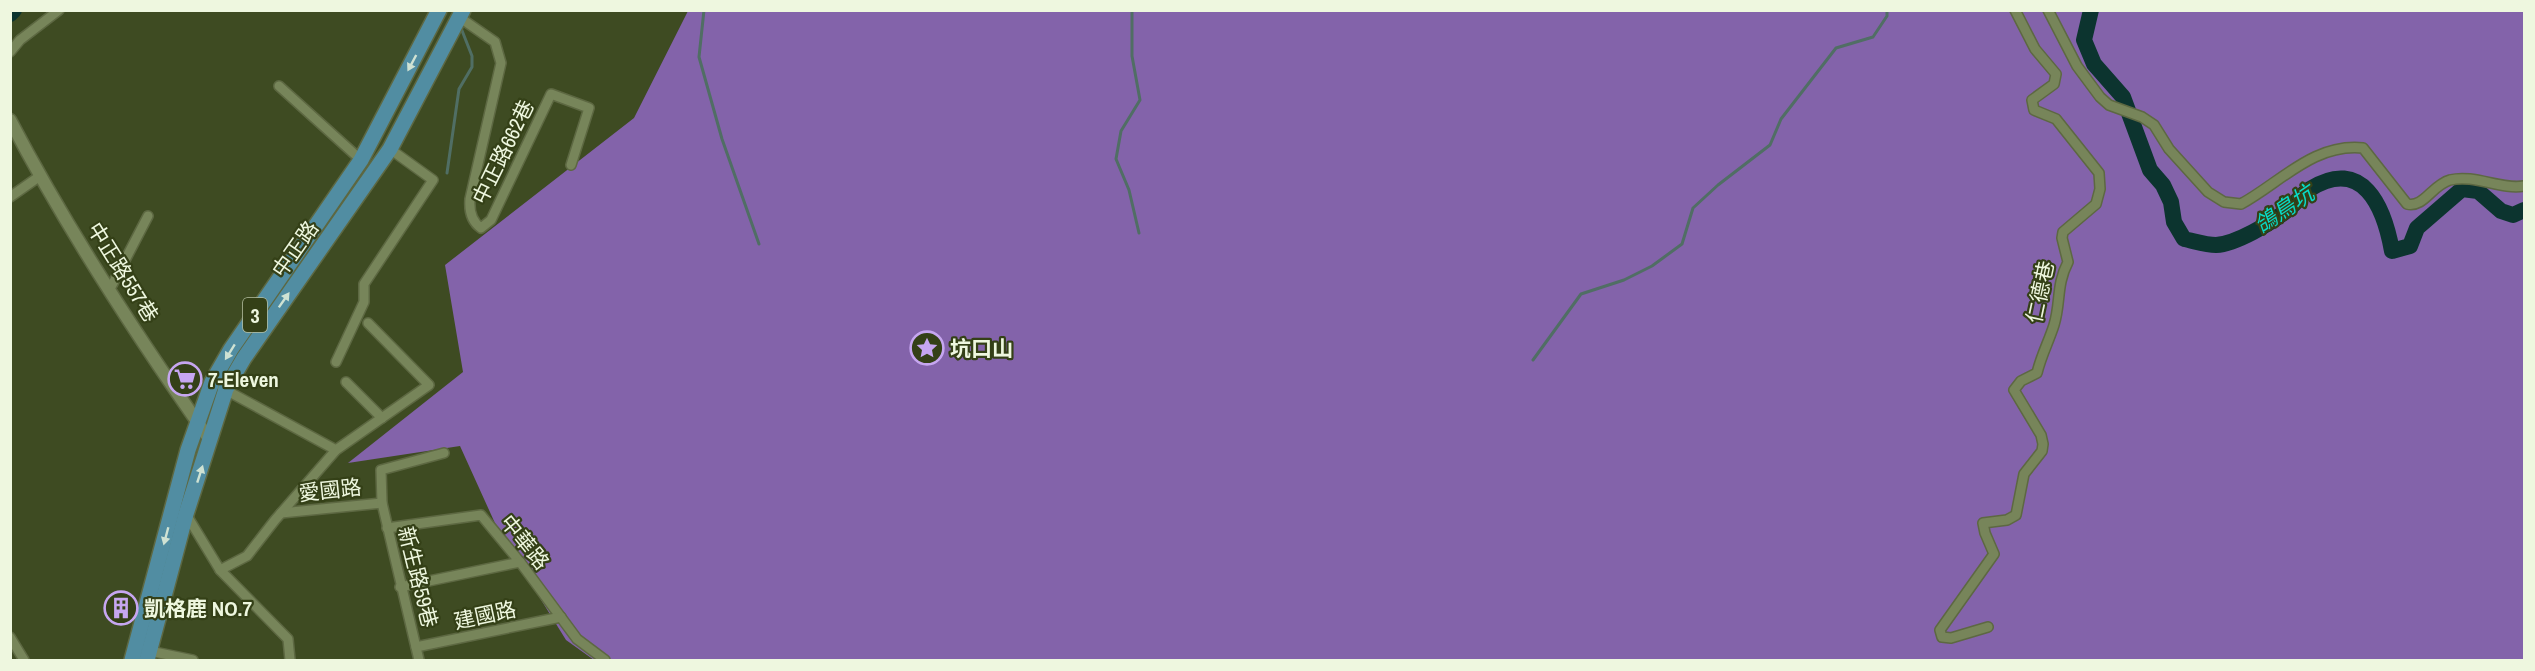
<svg xmlns="http://www.w3.org/2000/svg" width="2535" height="671" viewBox="0 0 2535 671" font-family="'Archivo Narrow','Noto Sans TC',sans-serif">
<rect width="100%" height="100%" fill="#3e4b22"/>
<path fill="#8363aa" d="M688 11H2524V660H594L566 640 499 532 460 446 348 463 463 372 445 265 634 118Z"/>
<g fill="none" stroke-linecap="round" stroke-linejoin="round">
<g stroke="#506e64" stroke-width="3">
<path d="M704 10 699 57 722 139 759 244"/>
<path d="M1132 10V56L1140 100 1121 131 1116 159 1129 190 1139 233"/>
<path d="M447 173 459 89 472 67V56L461 28"/>
<path d="M1533 360 1581 294 1624 280 1652 266 1682 244 1693 208 1718 185 1770 145 1781 119 1836 48 1873 37 1887 16V10"/>
</g>
<g stroke="#0c342f" stroke-width="16">
<path d="M2091 10 2084 40 2094 64 2123 97 2150 170 2163 185 2171 202 2174 222 2184 239C2194 241 2206 245 2216 245 2236 244 2271 223 2286 211 2295 205 2301 194 2310 189 2363 156 2384 207 2392 251L2410 246 2417 228 2462 189 2478 191 2501 211 2513 215 2524 210"/>
<path d="M10 14 14 10"/>
</g>
<g stroke="#5d6842" stroke-width="12">
<g id="minor">
<path d="M2048 10 2077 66 2100 97 2109 105 2142 117 2154 125 2169 149 2208 192 2224 202 2241 204C2281 182 2314 143 2363 148L2407 204C2424 208 2432 185 2450 180 2475 174 2500 190 2524 186"/>
<path d="M459 17 495 42 501 63 470 199C469 211 471 221 481 228L491 220 551 94 589 108 571 165"/>
<path d="M10 52 20 40 59 10"/>
<path d="M279 86 361 160"/>
<path d="M10 197 40 176"/>
<path d="M110 289 148 216"/>
<path d="M336 362 364 302V284L433 180 390 149"/>
<path d="M346 382 382 418"/>
<path d="M222 388 336 450"/>
<path d="M281 513 382 503"/>
<path d="M186 514 220 570 288 639 290 660"/>
<path d="M387 528 481 515 520 562 577 639 605 660"/>
<path d="M220 570 247 556 275 520 336 450 429 385 368 323"/>
<path d="M400 587 520 562"/>
<path d="M1988 627 1951 638 1942 637 1940 630 1994 554 1985 533 1983 523 2007 520 2016 515 2024 474 2042 451 2043 444 2041 435 2014 390 2021 381 2037 373C2041 356 2049 341 2054 325 2061 302 2056 285 2068 262L2062 238 2063 232 2096 204 2100 189 2099 173 2056 119 2034 110 2032 100 2054 84 2056 74 2035 49 2015 10"/>
<path d="M10 637 24 660"/>
<path d="M416 647 561 617"/>
<path d="M145 650 193 660"/>
<path d="M419 660 382 503 381 470 444 453"/>
</g>
</g>
<g stroke="#5d6842" stroke-width="15">
<path id="tertiary" d="M10 120C68 231 138 338 210 440"/>
</g>
<g stroke="#5d6842" stroke-width="18">
<g id="primary">
<path d="M132 660 188 450 212 382 231 349 361 160 439 10"/>
<path d="M147 660 186 514 226 389 244 358 390 149 463 10"/>
</g>
</g>
<use href="#minor" stroke="#77855a" stroke-width="9"/>
<use href="#tertiary" stroke="#77855a" stroke-width="12"/>
<use href="#primary" stroke="#518da2" stroke-width="15"/>
</g>
<defs><path id="oneway-solid" d="M-6-.8H1V-3.2L6.5 0L1 3.2V.8H-6Z" transform="scale(1.5)"/></defs>
<g fill="#cfe2d3">
<use href="#oneway-solid" transform="translate(412 63) rotate(118)"/>
<use href="#oneway-solid" transform="translate(284 300) rotate(-55)"/>
<use href="#oneway-solid" transform="translate(230 352) rotate(122)"/>
<use href="#oneway-solid" transform="translate(200 474) rotate(-72)"/>
<use href="#oneway-solid" transform="translate(166 536) rotate(105)"/>
</g>
<defs>
<g id="sight-ring" transform="scale(1.725)"><circle r="9.5" fill="#344017" stroke="#c6a6f0" stroke-width="1.5"/><path d="M0-6L1.8-2.2L6-1.7L2.9 1.2L3.7 5.4L0 3.3L-3.7 5.4L-2.9 1.2L-6-1.7L-1.8-2.2Z" fill="#c6a6f0"/></g>
<g id="supermarket-ring" transform="scale(1.725)"><circle r="9.5" fill="#344017" stroke="#c6a6f0" stroke-width="1.5"/><path d="M-6-5.5h2.5l.6 2H6L4.5 2H-2.5L-4.4-4H-6ZM-1.5 3.2a1.3 1.3 0 1 0 .1 0ZM3 3.2a1.3 1.3 0 1 0 .1 0Z" fill="#c6a6f0"/></g>
<g id="building-ring" transform="scale(1.725)"><circle r="9.5" fill="#344017" stroke="#c6a6f0" stroke-width="1.5"/><path d="M-4-6H4V6H1V3H-1V6H-4ZM-2.5-4.3h1.7v1.8h-1.7ZM.8-4.3h1.7v1.8H.8ZM-2.5-1h1.7V.8h-1.7ZM.8-1h1.7V.8H.8Z" fill="#c6a6f0"/></g>
</defs>
<g fill-rule="evenodd">
<use href="#sight-ring" x="927" y="348"/>
<use href="#supermarket-ring" x="185" y="379"/>
<use href="#building-ring" x="121" y="608"/>
</g>
<g text-anchor="middle" dominant-baseline="central" stroke-width="4.5" stroke-linejoin="round" paint-order="stroke">
<rect fill="#344017" stroke="#b6c0a3" stroke-width="1.5" x="243" y="298" width="24" height="34" rx="4.5"/>
<g font-size="20" font-weight="bold" fill="#eef7df">
<text x="255" y="315">3</text>
</g>
<g font-size="21" fill="#eef7df" stroke="#344017">
<text transform="translate(503 152) rotate(-64)">中正路662巷</text>
<text transform="translate(295 249) rotate(-55)">中正路</text>
<text transform="translate(123 272) rotate(58)">中正路557巷</text>
<text transform="translate(2040 292) rotate(-78)">仁德巷</text>
<text transform="translate(330 490) rotate(-6)">愛國路</text>
<text transform="translate(525 542) rotate(51)">中華路</text>
<text transform="translate(418 577) rotate(76)">新生路59巷</text>
<text transform="translate(485 615) rotate(-12)">建國路</text>
</g>
<g font-size="21" font-weight="bold" fill="#eef7df" stroke="#344017" text-anchor="start">
<text x="950" y="348">坑口山</text>
<text x="208" y="379">7-Eleven</text>
<text x="144" y="608">凱格鹿 NO.7</text>
</g>
<g font-size="22" font-style="italic" fill="#08dbc8" stroke="#344017">
<text transform="translate(2284 209) rotate(-34)">鴿鳥坑</text>
</g>
</g>
<rect width="2535" height="671" fill="none" stroke="#eef7df" stroke-width="24"/>
</svg>
